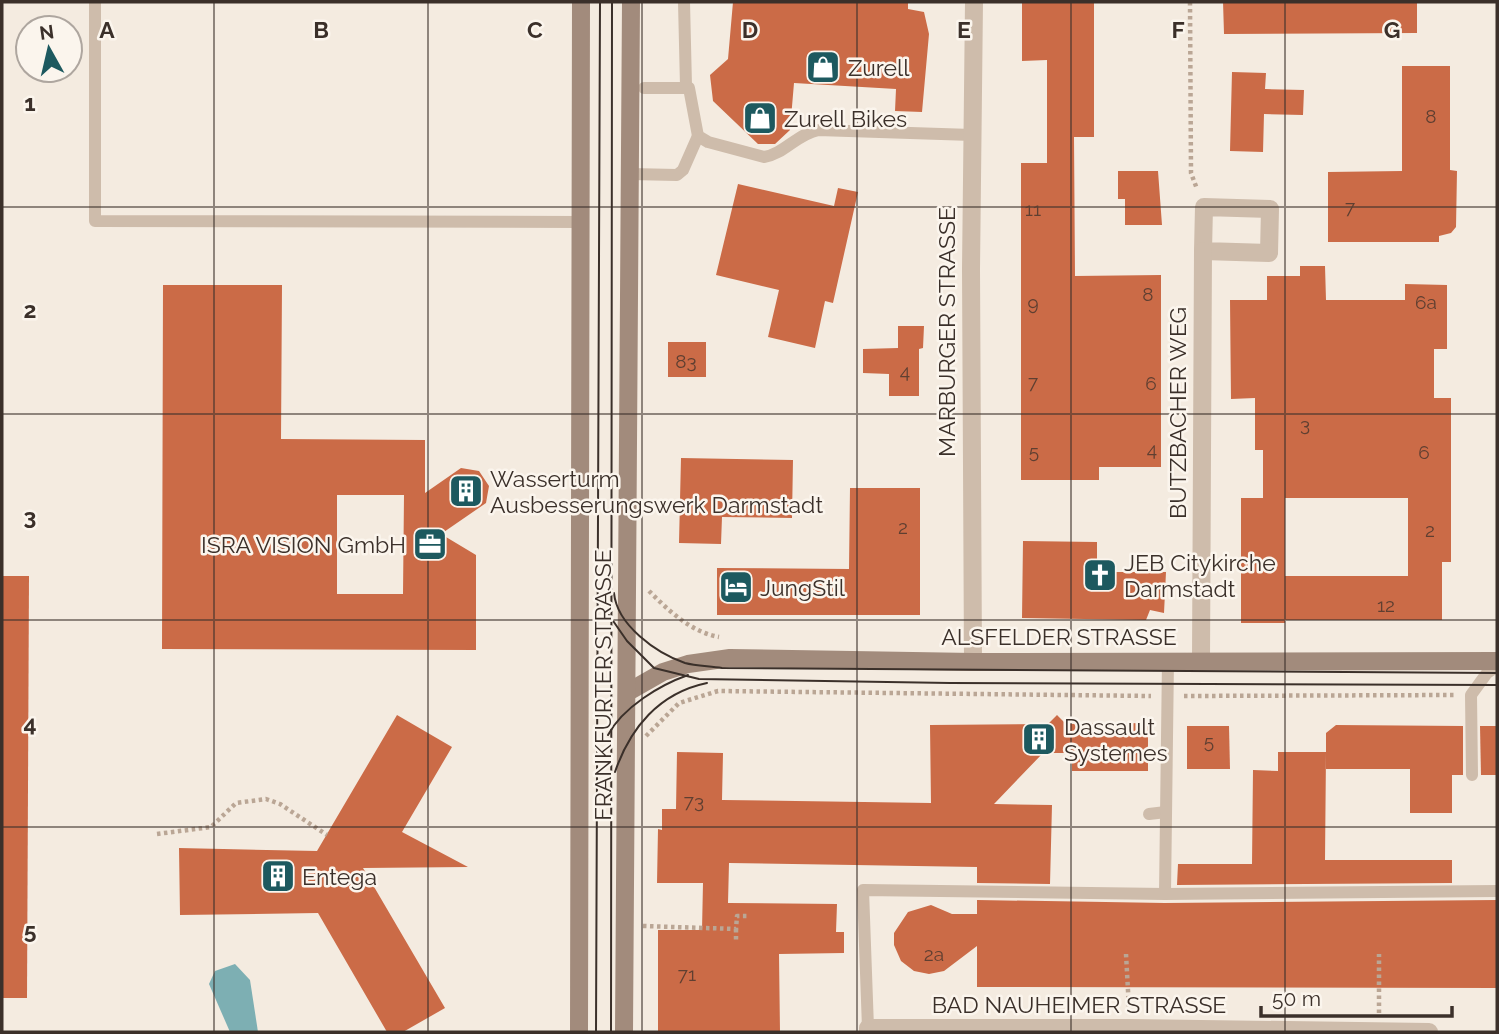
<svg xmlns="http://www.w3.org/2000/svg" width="1499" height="1034" viewBox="0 0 1499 1034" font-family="Raleway,sans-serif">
<rect width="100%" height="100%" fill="#f4ebe0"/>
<path fill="#7dafb3" d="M235 964 250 980 258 1032H230L209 984 215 971Z"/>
<g fill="#cb6b47" fill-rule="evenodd">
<path d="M733 2H908V9L924 12 929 34 922 112 895 111 896 89 794 83 790 130 775 144H758L713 101 710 75 728 59Z"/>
<path d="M1022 2H1094V137H1074L1075 276 1161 275V467H1099V480H1021V163H1047V60L1022 61Z"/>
<path d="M1223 2H1417V33L1224 34Z"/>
<path d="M1402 66H1450V170L1457 171 1456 227 1451 233 1439 236V242H1328V172L1402 171Z"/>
<path d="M1232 72 1266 73 1265 89 1304 90 1303 115 1264 114 1263 152 1230 151Z"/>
<path d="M1118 171H1158L1162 225H1125V199H1118Z"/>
<path d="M738 184 834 206 838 188 858 192 833 303 825 301 815 348 768 337 779 290 716 275Z"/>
<path d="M1300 266H1325L1326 300H1405V284L1447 285V349H1434V398H1451V562H1442V620H1285V623H1241V498H1263V450H1255V398L1231 399 1230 300H1267V276H1300ZM1285 498H1408V576H1285Z"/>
<path d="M163 285H282L281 439 425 440V493L461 468 479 471 489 486 486 503 441 534 476 555V650L162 649ZM337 495H404L403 594H337Z"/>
<path d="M898 326H924L923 348 919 349V396H889V374L863 373V349L898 348Z"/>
<rect x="668" y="342" width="38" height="35"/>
<path d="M681 458 793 460 792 518 722 517 721 544 679 543Z"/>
<path d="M850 488H920V615H717V568L849 569Z"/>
<path d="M1023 541 1097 542V572H1166L1164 613 1150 610 1146 620 1022 618Z"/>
<path d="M2 576H29L27 998H2Z"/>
<path d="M397 715 452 747 402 832 468 867 363 868 445 1008 403 1032H387L318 913 180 915 179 848 317 851Z"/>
<path d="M1057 715 1066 724 1148 723V771H1072V753H1043L994 804 1052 805 1050 884 977 883V867L729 863 728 903 837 904 836 932H844V953L779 954 780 1032H658V930H702L703 883H657L658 829 662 830V809H676L677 752 723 753 722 800 931 803 930 725 1048 724Z"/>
<path d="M1336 725 1463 726V775H1452V813H1410V769H1326V733Z"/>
<path d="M1187 726H1229L1230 769H1187Z"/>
<path d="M1480 726H1497V775H1481Z"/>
<path d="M1278 752H1326L1325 860H1452V883L1177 885 1178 864H1252L1253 770 1278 771Z"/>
<path d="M977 900 1165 903 1497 900V988L977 987V946L944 971 929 974 914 971 901 961 894 945V933L908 912 931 905 952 914H977Z"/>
</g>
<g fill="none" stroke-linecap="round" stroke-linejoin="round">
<g stroke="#baa695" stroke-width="4.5" stroke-dasharray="3.5 3.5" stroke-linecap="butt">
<path d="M1190 2 1191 173 1197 189"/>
<path d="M649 591C669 611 691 632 719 637"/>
<path d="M1184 696 1455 695"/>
<path d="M646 736 679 703 718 691 1151 696"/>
<path d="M157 834 211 827 236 803 266 799 280 804 327 835"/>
<path d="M643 926 736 929 737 916H748"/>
<path d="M736 929V943"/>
<path d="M1126 954 1129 1009"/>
<path d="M1379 1013V954"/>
</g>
<g stroke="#cebcab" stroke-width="12">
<path d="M95 2V221L580 222"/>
<path d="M684 2 686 86"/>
<path d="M644 88H689L698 136 708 142 764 157C784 154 797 134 818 130L972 135"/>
<path d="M630 174 677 175 683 170 698 136"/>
<path d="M1472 775 1471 695 1487 673 1497 666"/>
<path d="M1149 814 1166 812"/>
<path d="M1165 894 1168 660"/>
<path d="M868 1028 863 890 1165 894 1497 891"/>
</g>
<g stroke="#cebcab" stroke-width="18">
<path d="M1204 207 1270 209 1269 253 1203 251Z"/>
<path d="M1201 660 1203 251"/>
<path d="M973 662 971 269 974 2"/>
<path d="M868 1032V1028H1130L1429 1032"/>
</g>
<g stroke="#a28b7c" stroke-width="18">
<path d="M628 692 663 672 688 664 730 658 973 662 1497 661"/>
<path d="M579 1032 581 2"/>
<path d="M624 1032 631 2"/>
</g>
<g stroke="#3b302a" stroke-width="2">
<path d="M614 593C617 625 656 653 685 663 696 666 710 666 722 668L1497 673"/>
<path d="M609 615 627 641 654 668 699 679 950 683 1497 685"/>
<path d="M608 735C623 707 660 685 688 675"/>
<path d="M615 772C630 728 659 693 707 683"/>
<path d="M596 1032 600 2"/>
<path d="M611 1032 612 2"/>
</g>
</g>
<path fill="none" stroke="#3b302a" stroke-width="2" stroke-opacity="0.55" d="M214 2V1032M428 2V1032M642 2V1032M857 2V1032M1071 2V1032M1285 2V1032M2 207H1497M2 414H1497M2 620H1497M2 827H1497"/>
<defs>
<g id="shop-square" transform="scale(1.75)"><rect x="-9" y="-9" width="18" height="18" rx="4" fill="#1d595f" stroke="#fbf5ed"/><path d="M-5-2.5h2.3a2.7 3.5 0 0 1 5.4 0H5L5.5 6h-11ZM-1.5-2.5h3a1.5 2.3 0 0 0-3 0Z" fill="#fff"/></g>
<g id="building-square" transform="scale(1.75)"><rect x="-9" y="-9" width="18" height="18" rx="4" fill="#1d595f" stroke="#fbf5ed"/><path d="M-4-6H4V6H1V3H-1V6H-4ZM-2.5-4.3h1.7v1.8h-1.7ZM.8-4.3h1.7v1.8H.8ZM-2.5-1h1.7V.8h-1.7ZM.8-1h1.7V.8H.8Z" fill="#fff"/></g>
<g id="office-square" transform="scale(1.75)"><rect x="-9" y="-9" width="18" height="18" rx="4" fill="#1d595f" stroke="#fbf5ed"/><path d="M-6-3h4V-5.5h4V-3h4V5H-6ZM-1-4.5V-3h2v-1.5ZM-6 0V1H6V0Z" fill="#fff"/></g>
<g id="church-square" transform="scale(1.75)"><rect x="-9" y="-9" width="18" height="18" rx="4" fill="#1d595f" stroke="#fbf5ed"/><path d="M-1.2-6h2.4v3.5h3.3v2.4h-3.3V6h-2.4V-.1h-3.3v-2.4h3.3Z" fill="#fff"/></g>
<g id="hotel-square" transform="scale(1.75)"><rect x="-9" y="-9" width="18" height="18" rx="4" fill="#1d595f" stroke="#fbf5ed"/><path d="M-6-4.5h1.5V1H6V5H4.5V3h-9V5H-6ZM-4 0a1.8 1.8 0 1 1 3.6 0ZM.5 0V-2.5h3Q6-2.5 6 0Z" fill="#fff"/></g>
</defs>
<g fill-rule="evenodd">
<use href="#shop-square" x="823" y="67"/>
<use href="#shop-square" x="760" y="118"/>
<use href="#building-square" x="466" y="491"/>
<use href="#office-square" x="430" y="544"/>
<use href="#church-square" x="1100" y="575"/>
<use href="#hotel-square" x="736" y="587"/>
<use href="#building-square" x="1039" y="739"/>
<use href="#building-square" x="278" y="876"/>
</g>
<g text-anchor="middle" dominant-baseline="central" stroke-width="5" stroke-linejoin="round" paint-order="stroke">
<g font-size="19" fill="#5f3f31">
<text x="1431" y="116">8</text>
<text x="1350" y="207">7</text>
<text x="1033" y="209">11</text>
<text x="1148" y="294">8</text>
<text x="1426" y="302">6a</text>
<text x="1033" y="303">9</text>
<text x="686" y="361">83</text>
<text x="905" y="371">4</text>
<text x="1033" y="382">7</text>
<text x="1151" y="383">6</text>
<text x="1305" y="424">3</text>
<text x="1152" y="449">4</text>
<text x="1034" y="451">5</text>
<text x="1424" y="452">6</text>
<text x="903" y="527">2</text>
<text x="1430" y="530">2</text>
<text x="1386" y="605">12</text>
<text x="1209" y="741">5</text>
<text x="694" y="801">73</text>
<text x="934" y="954">2a</text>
<text x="687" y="974">71</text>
</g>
<g font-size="23" fill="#3b302a" stroke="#fbf5ed" text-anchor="start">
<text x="848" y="67">Zurell</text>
<text x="784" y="118">Zurell Bikes</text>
<text x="490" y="478">Wasserturm<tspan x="490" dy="26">Ausbesserungswerk Darmstadt</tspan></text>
<text x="406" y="544" text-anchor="end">ISRA VISION GmbH</text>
<text x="1124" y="562">JEB Citykirche<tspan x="1124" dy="26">Darmstadt</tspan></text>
<text x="760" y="587">JungStil</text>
<text x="1064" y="726">Dassault<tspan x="1064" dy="26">Systemes</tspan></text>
<text x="302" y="876">Entega</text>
</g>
<g font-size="23" fill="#3b302a" stroke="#fbf5ed">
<text transform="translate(946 332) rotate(-90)">MARBURGER STRASSE</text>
<text transform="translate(1177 413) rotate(-90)">BUTZBACHER WEG</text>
<text x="1059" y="636">ALSFELDER STRASSE</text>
<text transform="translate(602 685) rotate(-90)">FRANKFURTER STRASSE</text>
<text x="1079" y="1004">BAD NAUHEIMER STRASSE</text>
</g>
</g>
<g font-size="23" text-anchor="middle" font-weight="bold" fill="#3b302a" stroke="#fbf5ed" stroke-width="5" stroke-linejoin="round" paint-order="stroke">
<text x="107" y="38">A</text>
<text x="321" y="38">B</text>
<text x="535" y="38">C</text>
<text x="750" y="38">D</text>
<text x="964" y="38">E</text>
<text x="1178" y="38">F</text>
<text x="1392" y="38">G</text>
<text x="30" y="111">1</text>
<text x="30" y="318">2</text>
<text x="30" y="525">3</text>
<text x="30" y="732">4</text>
<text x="30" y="939">5</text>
</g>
<rect width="1499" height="1034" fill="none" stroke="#3b302a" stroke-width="7"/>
<g transform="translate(49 49) rotate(352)"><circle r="33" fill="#fbf5ed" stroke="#aea69f" stroke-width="2"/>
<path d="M0-5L12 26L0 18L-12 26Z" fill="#1d595f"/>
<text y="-10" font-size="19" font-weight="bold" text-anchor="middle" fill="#3b302a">N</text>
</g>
<path d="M1261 1006v10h191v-10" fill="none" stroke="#3b302a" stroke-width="3.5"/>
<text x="1272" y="1006" font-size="21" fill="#3b302a" stroke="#fbf5ed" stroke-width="5" paint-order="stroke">50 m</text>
</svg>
